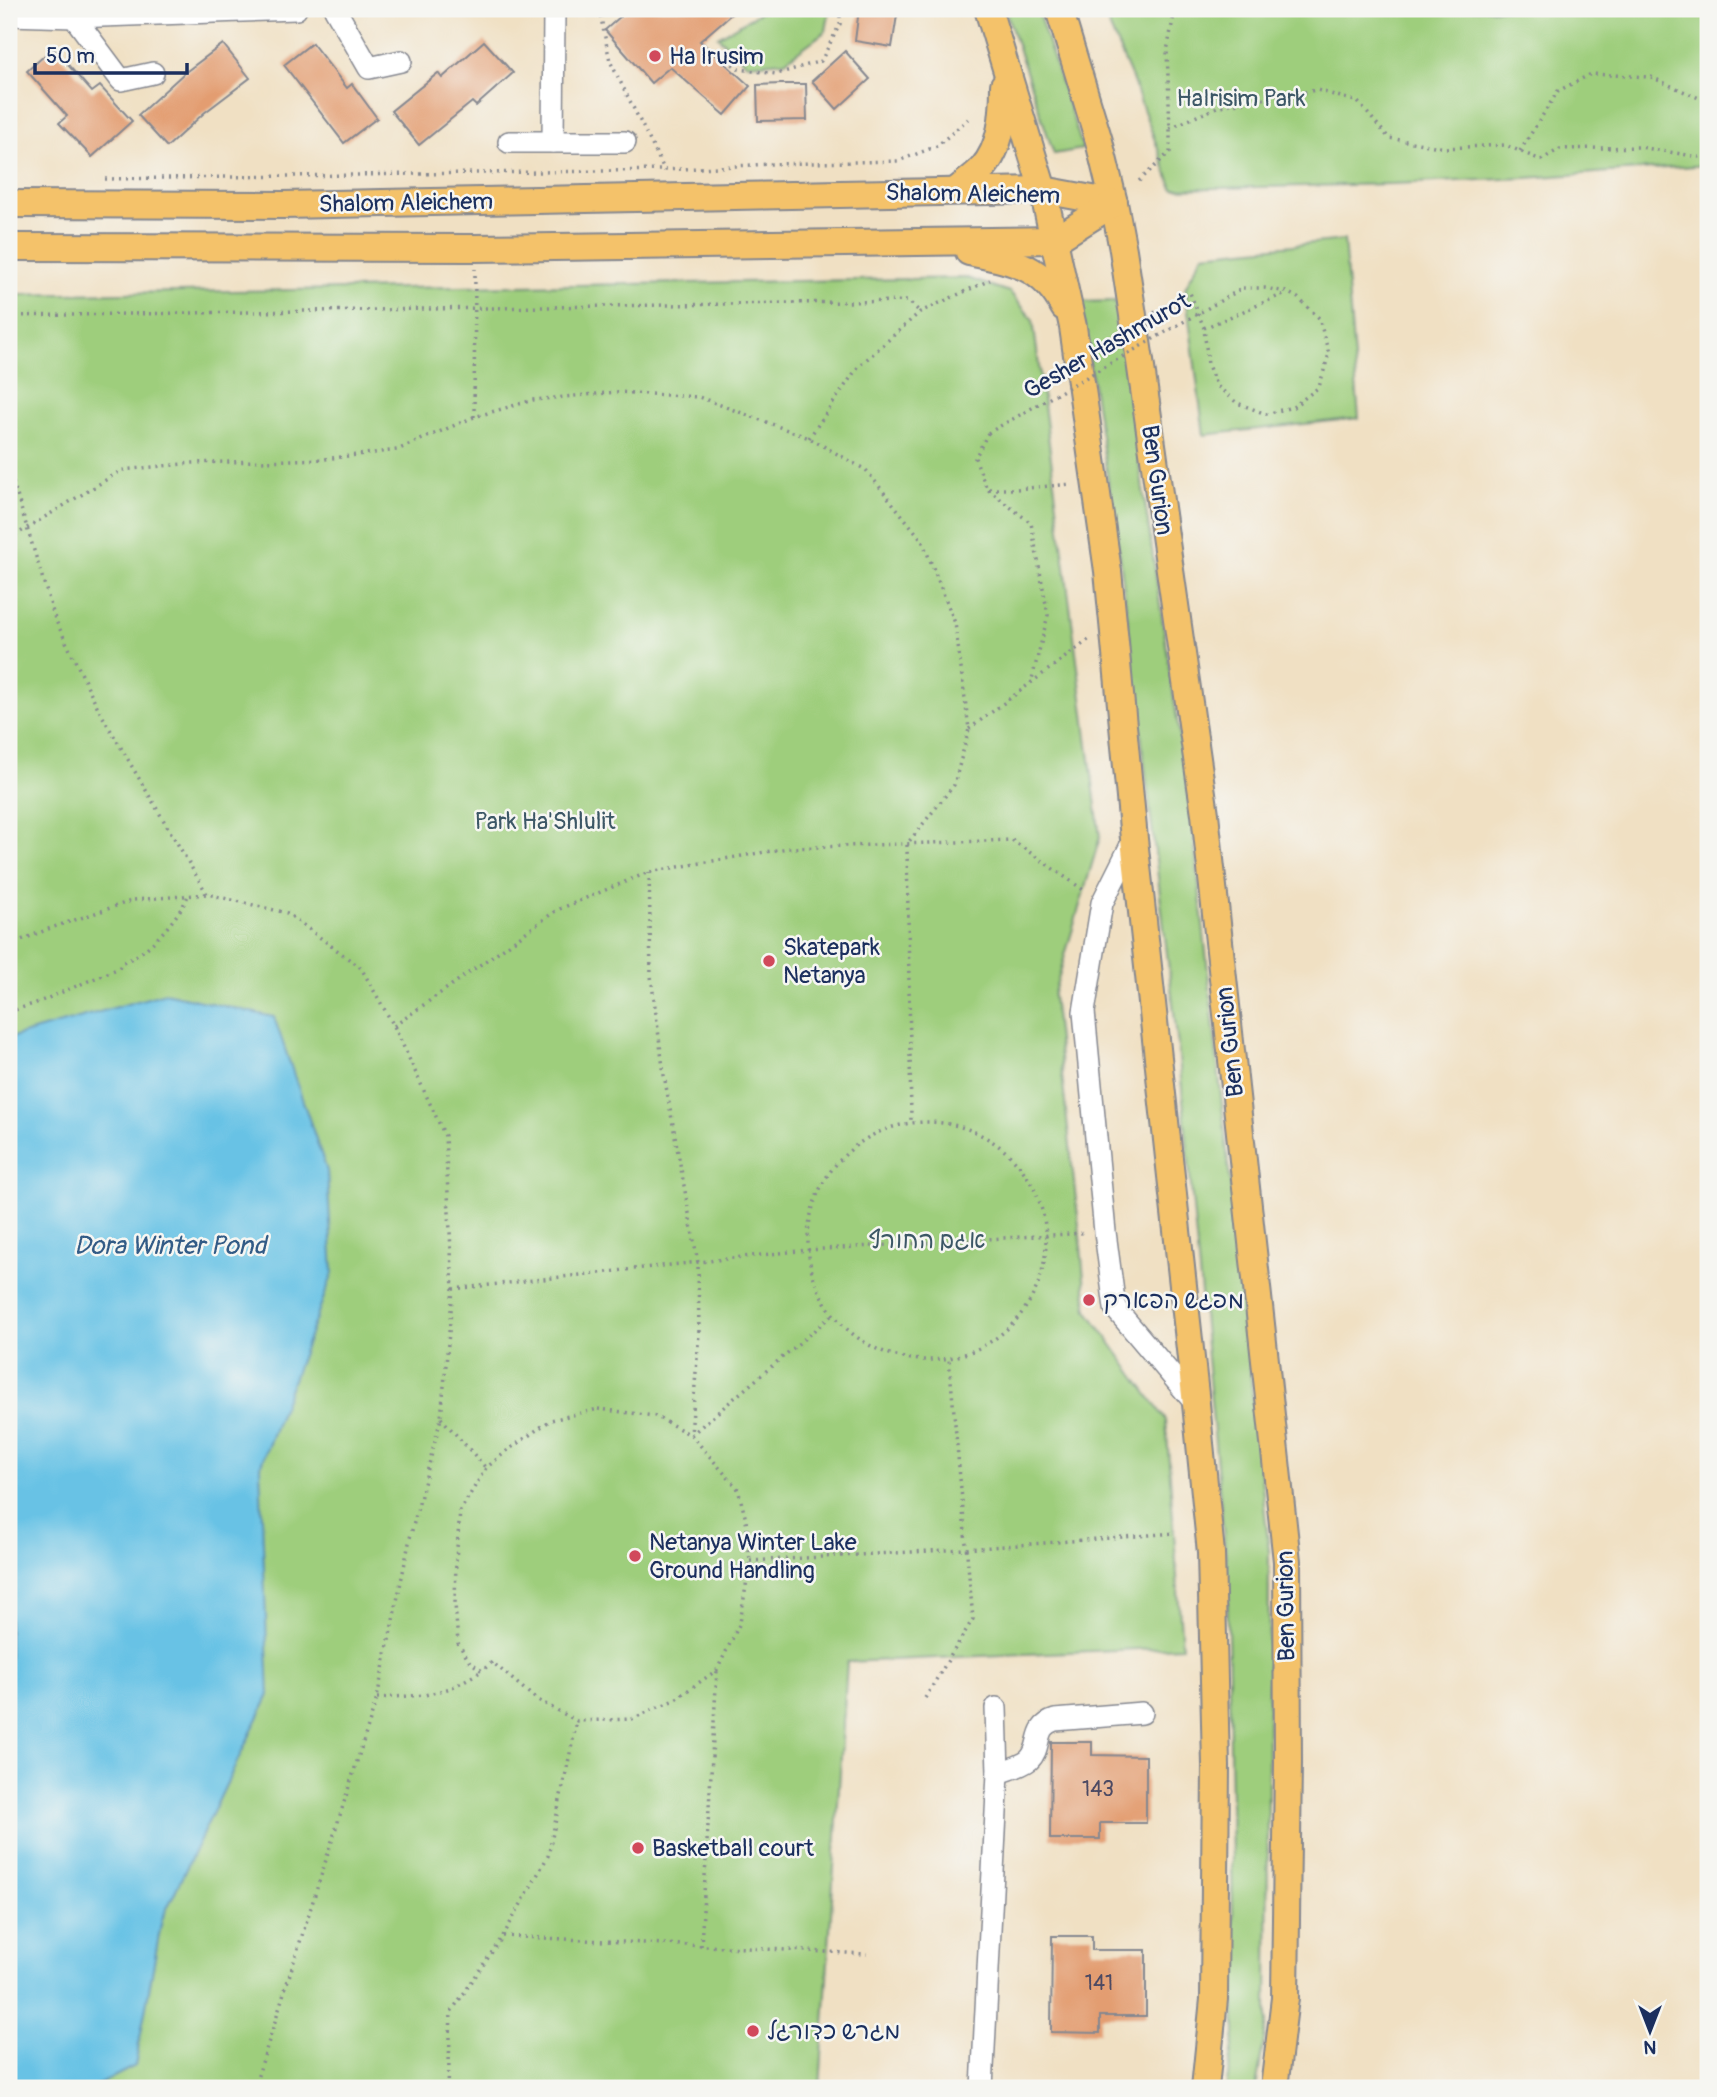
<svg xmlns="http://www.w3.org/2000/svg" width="1717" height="2097" viewBox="0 0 1717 2097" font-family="Pangolin,'Playpen Sans Hebrew',sans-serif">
<rect width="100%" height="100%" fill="#f6f6f2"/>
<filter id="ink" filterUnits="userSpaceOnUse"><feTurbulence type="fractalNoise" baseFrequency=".0143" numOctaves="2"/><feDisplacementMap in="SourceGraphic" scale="14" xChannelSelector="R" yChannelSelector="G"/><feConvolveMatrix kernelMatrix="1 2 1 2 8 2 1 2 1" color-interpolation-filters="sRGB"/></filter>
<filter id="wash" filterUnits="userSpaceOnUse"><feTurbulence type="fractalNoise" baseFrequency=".00686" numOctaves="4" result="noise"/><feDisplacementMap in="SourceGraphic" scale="28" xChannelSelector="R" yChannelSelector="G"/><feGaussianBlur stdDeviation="1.57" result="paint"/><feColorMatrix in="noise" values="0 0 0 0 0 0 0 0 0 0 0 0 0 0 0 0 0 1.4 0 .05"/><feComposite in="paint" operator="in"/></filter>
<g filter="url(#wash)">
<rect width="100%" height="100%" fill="#f0e0c3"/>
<g fill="#9ece7c" stroke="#5c7e6d" stroke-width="2">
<path d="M766 9H830L826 31 785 61 747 64 718 37Z"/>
<path d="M1005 9H1037L1083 149 1054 154Z"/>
<path d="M1102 9H1708V165L1526 178 1392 184 1173 189 1131 76Z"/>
<path d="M1344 240 1359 418 1204 435 1185 288 1203 254Z"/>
<path d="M967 278 1010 292 1033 320 1100 837 1053 996 1079 1226 1087 1310 1166 1420 1182 1647 847 1662 820 2088H9V295Z"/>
<path d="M1115 301 1192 820 1269 1551 1267 2022 1256 2088H1226L1235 2034 1227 1572 1178 1046 1120 557 1080 302Z"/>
</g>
<path fill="#68c2e5" stroke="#4278a2" stroke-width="2" d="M165 993 274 1017 327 1171 333 1273 260 1467 269 1695 162 1919 135 2066 92 2088H9V1038Z"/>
<g id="blocks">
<g fill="#e39d71">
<path d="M629 9H737L700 41 750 86 725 115 670 67 651 83 605 30Z"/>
<path d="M859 9H898L892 47 855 41Z"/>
<path d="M484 41 513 73 476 106 472 102 419 145 391 111 438 73 442 78Z"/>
<path d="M312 43 347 88 352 84 377 118 344 143 284 65Z"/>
<path d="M223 44 250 78 204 113 167 147 138 115 183 74Z"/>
<path d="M53 48 92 92 100 86 132 121 92 157 59 123 67 116 27 71Z"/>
<path d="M845 51 870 79 837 109 812 81Z"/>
<path d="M781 84H806L807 120 758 121 757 85Z"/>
<path d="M1051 1742H1092V1755L1146 1756V1823H1100V1839H1050Z"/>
<path d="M1052 1936H1092V1950H1146V2016H1100V2033L1051 2032Z"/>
</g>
</g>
</g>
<g filter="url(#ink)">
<use href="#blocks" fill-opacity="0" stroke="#868890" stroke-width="2"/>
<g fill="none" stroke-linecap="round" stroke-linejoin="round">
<g stroke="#868890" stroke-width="24">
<g id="minor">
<path d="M335 9 369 68 401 61"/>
<path d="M9 15 74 17 296 9"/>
<path d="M74 17 121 80 153 73"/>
<path d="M509 142H625"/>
<path d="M553 142 554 9"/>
<path d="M1134 839 1102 903 1084 1012 1105 1232 1115 1308 1196 1404"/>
<path d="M998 1773C1007 1770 1022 1766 1029 1760 1043 1747 1032 1727 1055 1720L1142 1713"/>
<path d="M982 2088 998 1773 996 1708"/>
</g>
</g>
<g stroke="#868890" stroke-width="30">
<g id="major">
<path d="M988 9 1043 190 1073 327 1108 571 1134 839 1196 1404 1211 1553 1216 1766 1214 1999 1205 2088"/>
<path d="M1059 9 1099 141 1114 203 1123 250 1140 361 1205 814 1287 1561 1288 1763 1285 1998 1274 2088"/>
<path d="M956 191C964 184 974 177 982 169 1002 147 1004 113 1004 85"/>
<path d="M9 204 283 205 1043 190 1114 203"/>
<path d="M9 247 475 248 1055 240 1114 203"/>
<path d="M969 252C1012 261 1042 265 1064 307"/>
</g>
</g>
<g stroke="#868890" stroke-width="3.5" stroke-dasharray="2 5" stroke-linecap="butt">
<path d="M599 9 610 61 665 171"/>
<path d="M721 56 739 69 777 74 821 61 840 24V9"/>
<path d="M1170 128 1220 106 1317 90 1358 102 1389 138 1445 148 1505 145 1541 160 1560 149 1640 147 1699 157 1708 154"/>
<path d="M1520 151 1558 91 1591 74 1651 77 1708 102"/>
<path d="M105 179 664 170 770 164 898 161 937 146 968 119"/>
<path d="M1139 181 1170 152V128L1167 51 1175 9"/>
<path d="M1154 313 1190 293 1204 328 1208 365 1216 385 1237 403 1266 414 1293 407 1319 387 1329 354 1319 318 1298 298 1287 292 1264 288H1243"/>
<path d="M9 316 908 301 920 312"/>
<path d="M1204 328 1286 293"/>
<path d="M474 417 475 269"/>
<path d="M988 433 975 458 987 489 1031 523 1048 615 1031 683"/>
<path d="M809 438 858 367 920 312 990 280"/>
<path d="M9 469 55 619 100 712 207 894"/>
<path d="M989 489H1016L1072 484"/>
<path d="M9 539 122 470 193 463 325 459 397 450 474 417 533 400 617 392 699 397 809 438 866 470 922 540 955 623 969 729 954 785 907 844 911 1121"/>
<path d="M969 729 1091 638"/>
<path d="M649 872 651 976 664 1075 698 1263 699 1334 691 1435"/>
<path d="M9 945 51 928 134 900 207 894 287 913 361 968 394 1026 445 1136 453 1289 441 1418 410 1538 377 1698 254 2088"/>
<path d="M9 1012 39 1002 119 968 123 962C147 955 178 918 188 896"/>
<path d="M394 1026 557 910 649 872 788 848 1012 840 1085 891"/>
<circle cx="927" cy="1241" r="119"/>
<path d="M453 1289 807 1250 1085 1233"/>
<path d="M598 1409 655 1416 691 1435 738 1489 746 1520 750 1561 740 1623 717 1670 674 1700 632 1719 577 1721 536 1699 492 1662 482 1671 469 1661 458 1643 455 1604 456 1559 460 1511 486 1468 508 1450 551 1420Z"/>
<path d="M441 1418 486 1468"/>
<path d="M691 1435 832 1315"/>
<path d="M750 1561 965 1549 1176 1533"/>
<path d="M377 1698 425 1695 451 1688 482 1671"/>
<path d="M925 1698 973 1619 949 1359"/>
<path d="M503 1936 867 1954"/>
<path d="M701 1946 717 1670"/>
<path d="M448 2088 451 2012 503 1936 548 1856 577 1721"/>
</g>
<use href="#minor" stroke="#fff" stroke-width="21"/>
<use href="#major" stroke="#f4c26a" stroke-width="26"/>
<path stroke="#868890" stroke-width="3.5" stroke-dasharray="2 5" stroke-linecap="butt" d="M988 433 1243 288"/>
</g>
</g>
<g fill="#d1495b" stroke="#f6f6f2" stroke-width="2.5">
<circle cx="655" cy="56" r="7"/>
<circle cx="769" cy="961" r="7"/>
<circle cx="1089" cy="1300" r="7"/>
<circle cx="635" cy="1556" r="7"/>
<circle cx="638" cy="1848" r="7"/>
<circle cx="753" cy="2031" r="7"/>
</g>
<g text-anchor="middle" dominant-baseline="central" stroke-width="5" stroke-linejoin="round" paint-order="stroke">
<g font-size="21" fill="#4d4a63">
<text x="1098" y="1789">143</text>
<text x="1099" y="1983">141</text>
</g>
<g font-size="24" fill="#1b2f5e" stroke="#f6f6f2" text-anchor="start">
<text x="669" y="56">Ha Irusim</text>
<text x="783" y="947">Skatepark<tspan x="783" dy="28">Netanya</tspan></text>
<text x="1103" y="1300">מפגש הפארק</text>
<text x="649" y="1542">Netanya Winter Lake<tspan x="649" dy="28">Ground Handling</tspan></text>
<text x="652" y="1848">Basketball court</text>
<text x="767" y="2031">מגרש כדורגל</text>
</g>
<g font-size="24" fill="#3c5766" stroke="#f6f6f2">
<text x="1241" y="98">HaIrisim Park</text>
<text x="545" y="821">Park Ha'Shlulit</text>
<text x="927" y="1240">אגם החורף</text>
</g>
<g font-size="24" fill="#1b2f5e" stroke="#f6f6f2">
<text transform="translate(973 194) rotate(1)">Shalom Aleichem</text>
<text transform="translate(406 203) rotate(-1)">Shalom Aleichem</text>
<text transform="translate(1107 346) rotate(-30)">Gesher Hashmurot</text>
<text transform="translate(1157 480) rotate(82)">Ben Gurion</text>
<text transform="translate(1230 1042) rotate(-96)">Ben Gurion</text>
<text transform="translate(1286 1606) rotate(-91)">Ben Gurion</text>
</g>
<g font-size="26" font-style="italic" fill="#325b86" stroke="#f6f6f2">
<text x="170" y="1246">Dora Winter Pond</text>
</g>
</g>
<rect width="1717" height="2097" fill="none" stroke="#f6f6f2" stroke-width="35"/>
<g transform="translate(1650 2031) rotate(180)" stroke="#f6f6f2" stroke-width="5" paint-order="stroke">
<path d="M0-5L12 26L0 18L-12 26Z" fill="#1b2f5e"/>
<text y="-10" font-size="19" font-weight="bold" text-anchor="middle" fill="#1b2f5e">N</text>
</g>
<path d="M35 63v10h152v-10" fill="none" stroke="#1b2f5e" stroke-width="3.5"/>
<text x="46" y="63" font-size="21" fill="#1b2f5e" stroke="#f6f6f2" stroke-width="5" paint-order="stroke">50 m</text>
</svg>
